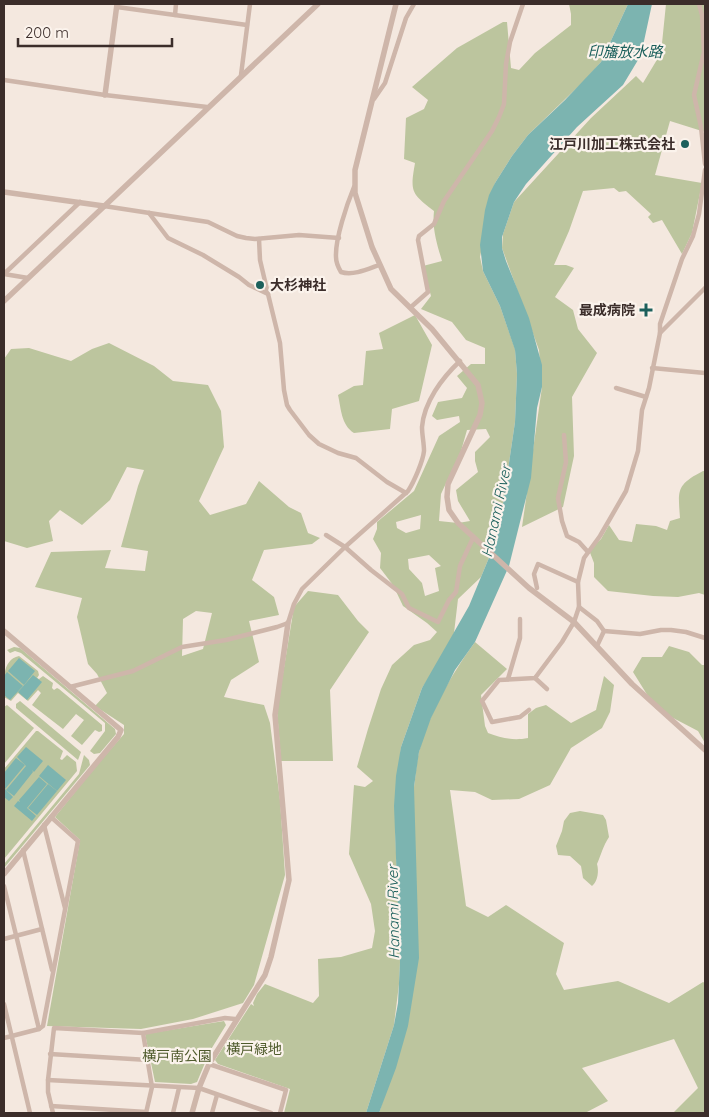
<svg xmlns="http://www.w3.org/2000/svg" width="709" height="1117" viewBox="0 0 709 1117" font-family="Quicksand,'Noto Sans JP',sans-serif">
<rect width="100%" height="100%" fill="#f4e8df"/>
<g fill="#bcc59e" fill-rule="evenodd">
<path d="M569 4H628L601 62 587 78 528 135 512 156 495 183 480 257 483 271 500 306 515 349 517 374 515 422 503 504 493 548 481 577 458 599 454 633 442 658 422 688 401 747 395 825 400 962 399 984 394 1025 366 1113H284L290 1089 218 1064 215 1060 251 1004 254 1006 253 1003 257 994 265 984 313 1003 319 996 318 959 341 957 372 948 375 931 371 904 349 854 354 785 365 787 373 781 357 767 368 729 381 689 392 665 414 645 430 640 437 632 427 623 403 606 393 585 380 568 381 553 373 539 377 529V522L414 491 439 436 460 422 459 416 437 420 432 416 438 402 462 398 467 388 457 376 471 364H485V348L466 340 452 322 421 309 431 296 423 266 442 261C437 244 432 229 434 211 411 193 410 192 415 163L404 159 406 118 424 109 428 100 412 87 457 48 503 22H507L511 68 519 70 535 53 571 25V14ZM486 429 490 437 475 452V461L478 472 456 490 458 501 470 521 458 523 439 521 441 494 461 451 467 430ZM421 515 420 529 406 533 397 528 396 522ZM429 555 441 566 435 568 439 591 425 596 422 583 409 569 408 559Z"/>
<path d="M666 4H705V132L670 121 655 175 702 183 692 233 682 254 662 220 653 223 648 217 651 214 626 191 619 192 614 188 583 191 569 231 554 265H566L574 268 555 297 573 310 578 329 597 353 572 397 574 456 563 507 522 527 542 387 539 350 502 248 503 234 514 202 591 118 636 76 643 83 661 53Z"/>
<path d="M415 315 432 345 419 401 392 409 390 429 354 433C341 425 341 408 338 395L354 386 363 385 366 351 383 349 379 333Z"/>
<path d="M109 343 154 366 173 381 208 385 221 411 224 447 199 501 210 515 246 504 259 481 289 507 301 513 308 533 320 538 312 544 264 550 252 580 274 597 279 615 249 621 259 662 231 680 224 697 264 705 270 723 280 800 285 875 254 985 243 1003 193 1019 141 1029 47 1026 80 840 55 817 96 766 124 734V725L95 706 107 693 97 674 88 664 77 617 82 598 35 587 51 552 111 550 105 568 145 571 148 551 121 547 138 486 144 470 127 467 110 500 82 525 60 510 49 521 53 541 27 548 4 541V359L11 349 29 348 71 361 92 349ZM196 611 212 613 203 649 182 656 183 619Z"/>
<path d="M703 471H705V595L699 593 678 597 653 596 608 591 594 577V563L589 550 601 539 609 525 619 540 632 542 636 524 656 526 667 530 670 521 680 518C678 490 676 485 703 471Z"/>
<path d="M308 591 338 595 358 621 369 632 330 690 333 761H281L277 710 294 607Z"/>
<path d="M475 642 507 669 481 695 485 726 488 733C502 738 513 741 528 738V714L536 708 546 705 571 723 596 710 604 676 614 685 610 712 602 728 571 748 550 785 519 799 492 800 475 792 450 790 466 906 488 917 506 905 564 943 556 974 564 990 618 981 669 1003 703 982 705 983V1113H673L698 1088 674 1039 582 1068 608 1101 585 1113H379L407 1026 414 787C416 775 416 763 419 752 429 713 451 675 475 642Z"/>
<path d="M669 646 689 652 702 665H705V743L698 731 656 709 633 672 642 657H662Z"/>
<path d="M14 647 20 648 115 729 116 734 100 753 94 754 90 751 105 731V723L21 653 15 651 10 653 7 650Z"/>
<path d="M19 656 38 671 39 675 37 678 39 679 43 676 53 683 52 688 54 690 57 688 59 689 102 725V731L99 732 95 730 82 745 71 736 84 720 76 714 63 729 32 705 41 693 38 690 28 701 18 693 11 701 4 697C4 683 1 660 19 656Z"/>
<path d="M20 701 81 752 78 760 16 708V704Z"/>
<path d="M7 705 34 728 4 764V707Z"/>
<path d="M36 731H38L63 751 60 759 62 760 67 755 76 762 77 771 4 859V769Z"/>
<path d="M84 755 89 760 90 765 4 868V864L79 774Z"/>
<path d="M580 811 603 815 606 820 609 837C603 846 601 855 597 864 599 871 598 881 592 886L583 878 581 866 570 856 558 855 556 846 562 831 564 821 570 813Z"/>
<path d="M224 1021 226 1025 210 1051 197 1082 191 1084 155 1082 145 1034Z"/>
</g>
<g fill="#7cb4b0">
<path d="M628 4H652L641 55 623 85 577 127 526 184 514 202 502 237V248L506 261 529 318 542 365V387L537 408 531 478 509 566 475 642 455 670 431 718 419 752 414 787 419 958 408 1026 396 1068 379 1113H366L394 1025 398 1003 400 962 394 806 396 776 401 747 422 688 469 606 493 548 503 504 515 422 517 374 515 350 500 306 483 271 480 245 485 210 489 195 495 183 512 156 528 135 565 100 601 62Z"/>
<path d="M19 658 35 671 24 685 8 671Z"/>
<path d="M7 672 23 686 10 700 4 695V676Z"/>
<path d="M33 675 42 682 27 700 18 692Z"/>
<path d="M26 747 43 761 34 772 32 770 33 772 14 796 6 790 26 766 17 757Z"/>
<path d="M16 758 25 765 5 789 13 797 9 801 4 797V773Z"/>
<path d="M48 765 66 780 57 791 39 776Z"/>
<path d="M39 777 47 784 27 808 36 816 32 821 14 806 18 801 20 802 19 800Z"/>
<path d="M48 784 57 791 37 815 28 808Z"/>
</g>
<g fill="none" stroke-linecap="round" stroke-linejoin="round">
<g stroke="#ceb6aa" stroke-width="4.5">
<path d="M699 4 702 15 704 52 694 95 701 127 705 164"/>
<path d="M117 7 247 25"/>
<path d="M175 15 176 4"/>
<path d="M241 75 250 4"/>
<path d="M4 80 105 95 207 107"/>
<path d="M374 99 385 83 406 18 414 4"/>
<path d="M354 187C347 204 335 239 336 257 336 262 338 267 341 272 353 276 368 269 379 265"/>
<path d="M104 206 208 222 237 236 246 238 255 239 299 235 339 238"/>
<path d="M149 213 168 238 203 255 239 277 249 285 268 294 280 343 284 390 287 405 290 410 309 435 319 444 338 453 356 458 387 482 406 493"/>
<path d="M259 239 260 260 268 294"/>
<path d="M4 274 80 202"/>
<path d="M4 274 28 278"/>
<path d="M411 307 428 292 418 240 419 236 434 224 444 201 492 131 499 117 504 104 506 64 510 42 523 4"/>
<path d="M660 333 705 288"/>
<path d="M652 368 705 373"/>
<path d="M616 388 646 397"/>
<path d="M564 435 566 462 558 498 562 521 567 536 579 542 588 552"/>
<path d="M326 535 345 547 371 570 402 594 409 608 438 622 449 600 456 592 460 566 473 538"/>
<path d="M537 588 534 574 538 564 578 582"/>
<path d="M579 607 597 621 604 631 597 646"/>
<path d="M604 631 640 634 661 630H671L686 632 705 638"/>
<path d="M535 678 547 689"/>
<path d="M508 679 520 638V619"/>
<path d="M70 687 133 671 182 647 226 640 277 627 288 623 294 604 302 589 345 547 408 491C414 482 423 461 424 451 424 443 422 435 422 427 424 402 442 378 460 361"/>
<path d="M529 710 520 717 492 722 482 701 499 680 535 678 562 642 574 622 579 607 578 582 584 558 600 536 626 491 638 451 642 410 649 388 660 333V324L682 259 693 236 699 214 705 170"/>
<path d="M44 825 65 908"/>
<path d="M23 850 52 970"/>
<path d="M4 886 39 1029"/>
<path d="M4 939 42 929"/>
<path d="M4 1004 30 1113"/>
<path d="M143 1033 225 1018 235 1019"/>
<path d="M4 1038 39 1029 43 1026 78 841 51 817"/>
<path d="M50 1054 148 1060"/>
<path d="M209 1064 286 1090 280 1113"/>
<path d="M48 1080 199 1088 271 1113"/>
<path d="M51 1106 146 1112"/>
<path d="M53 1113 48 1092V1080L54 1028 143 1033 152 1087 146 1113"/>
<path d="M173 1113 179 1088"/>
<path d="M212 1113 217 1095"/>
</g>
<g stroke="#ceb6aa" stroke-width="5.5">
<path d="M396 4 355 170V193L372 247 391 289 432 329 478 385 482 403 480 415 448 484 447 497 449 510 458 523 529 588 574 622 632 684 705 750"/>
<path d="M105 95 117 4"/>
<path d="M4 192 104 206"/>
<path d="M4 301 318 4"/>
<path d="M4 631 121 730 118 737 4 874"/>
<path d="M192 1113 199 1088 209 1064 265 975 271 957 289 880 275 715 288 623"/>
</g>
</g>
<g fill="#1c605c" stroke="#fbf3ec" stroke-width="2">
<circle cx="685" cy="144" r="5"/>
<circle cx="260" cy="285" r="5"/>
<path d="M643.5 302.5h5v5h5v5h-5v5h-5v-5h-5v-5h5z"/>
</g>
<g text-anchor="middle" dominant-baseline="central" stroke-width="4.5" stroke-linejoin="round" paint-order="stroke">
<g font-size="14" font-weight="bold" fill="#3b2d2a" stroke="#fbf3ec" text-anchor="end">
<text x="675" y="144">江戸川加工株式会社</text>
<text x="270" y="285" text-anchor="start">大杉神社</text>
<text x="635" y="310">最成病院</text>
</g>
<g font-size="14" fill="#4f5b2c" stroke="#fbf3ec">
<text x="254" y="1049">横戸緑地</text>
<text x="177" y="1056">横戸南公園</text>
</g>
<g font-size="15" font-style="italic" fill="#1c605c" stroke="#fbf3ec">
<text x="625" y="51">印旛放水路</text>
<text transform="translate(496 511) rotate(-78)">Hanami River</text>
<text transform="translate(393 912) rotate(-91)">Hanami River</text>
</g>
</g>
<rect width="709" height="1117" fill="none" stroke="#3b2d2a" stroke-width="10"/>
<path d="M18 38v8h154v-8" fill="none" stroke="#3b2d2a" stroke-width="2.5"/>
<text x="25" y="38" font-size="15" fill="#3b2d2a" stroke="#fbf3ec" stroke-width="4" paint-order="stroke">200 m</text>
</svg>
